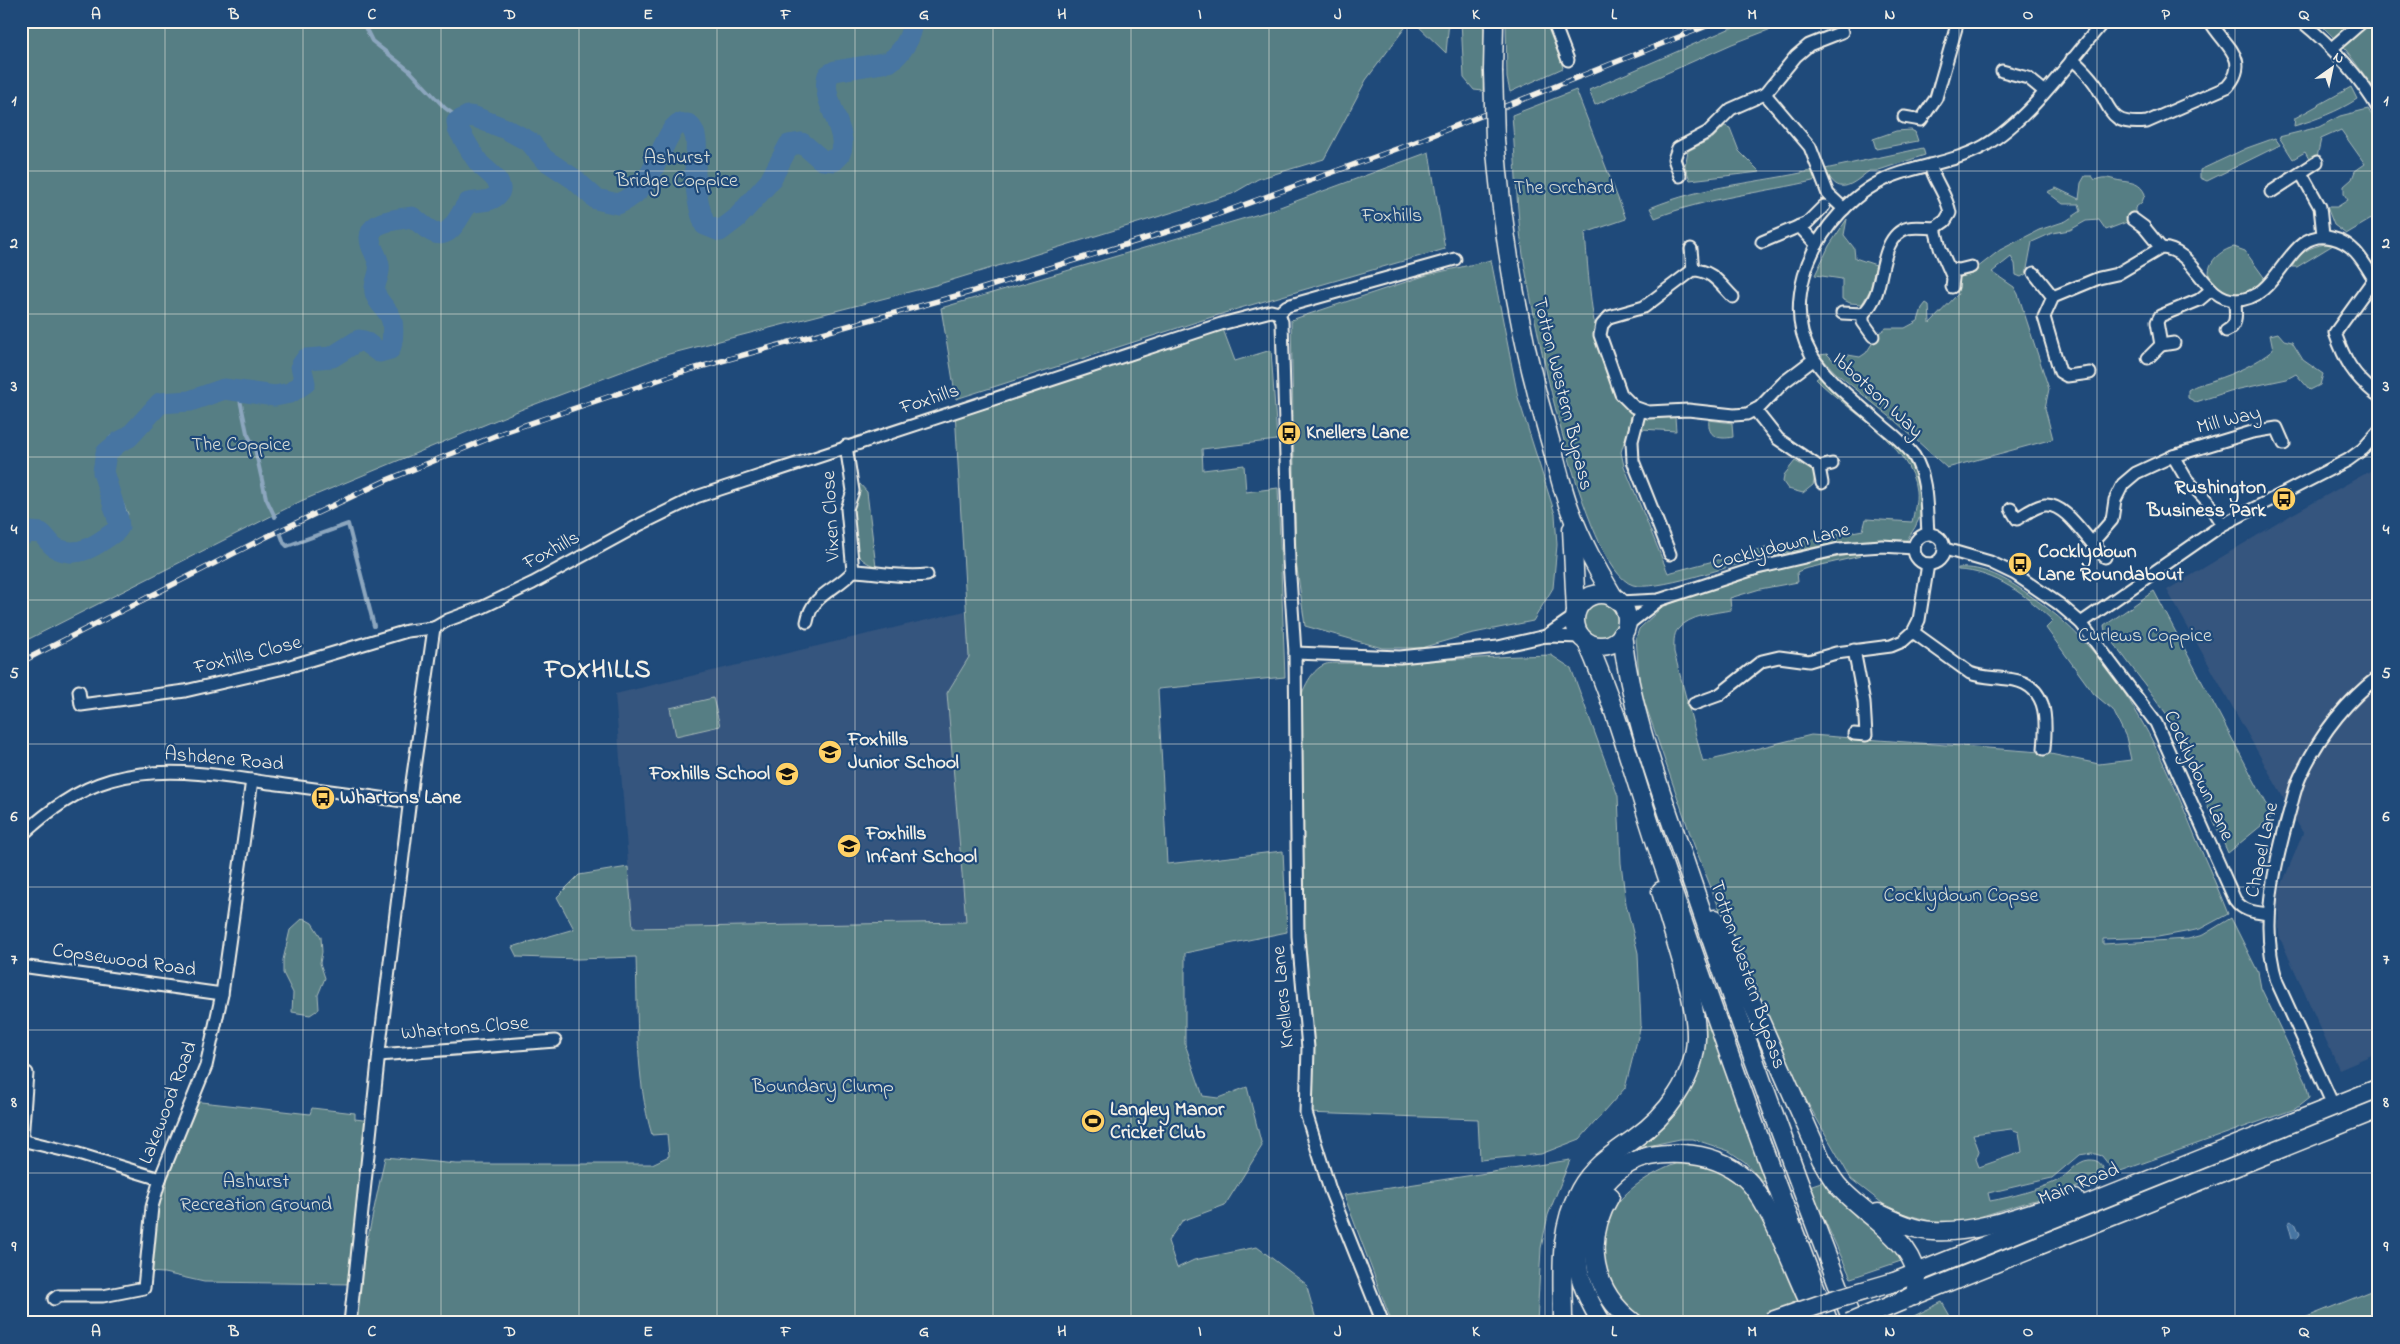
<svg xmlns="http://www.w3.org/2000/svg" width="2400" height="1344" viewBox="0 0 2400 1344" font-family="'Indie Flower',sans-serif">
<rect width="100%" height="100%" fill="#1f4a7a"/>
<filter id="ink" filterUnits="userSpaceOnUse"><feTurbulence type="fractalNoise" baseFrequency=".02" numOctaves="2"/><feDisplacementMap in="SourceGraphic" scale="10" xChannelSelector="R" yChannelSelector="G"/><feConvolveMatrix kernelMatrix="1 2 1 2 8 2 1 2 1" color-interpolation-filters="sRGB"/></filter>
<g filter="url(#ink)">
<g fill="#34547e">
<path d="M2379 466V1052L2339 1069 2279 936 2278 894 2303 833 2167 590 2291 515Z"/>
<path d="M965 611 969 657 947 693 966 922 633 928 615 694Z"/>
</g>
<g fill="#577e84" stroke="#a6b8b6" fill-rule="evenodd">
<path d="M21 21H1410L1366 80 1324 159 1258 179 1232 194 936 285 669 354 525 408 301 501 21 643V544L33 537C43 541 50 550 60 553 94 566 119 545 128 514L109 470 110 460 118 449 130 443 155 411 161 406H183L226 392 237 393 238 386 230 385 186 399H164L155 402 127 436H110C105 449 96 462 99 476 103 500 132 522 99 539 90 544 81 548 70 548 53 548 42 529 25 528L21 531Z"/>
<path d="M1413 21H1449L1446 53Z"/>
<path d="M1461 21H1484L1483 91 1474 90 1464 78Z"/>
<path d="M1506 21H1549L1563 68 1510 92 1507 78Z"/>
<path d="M1747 21H1792L1732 44 1595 105 1589 90Z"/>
<path d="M2328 21H2379V95L2346 50 2323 27Z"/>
<path d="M2351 87 2357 99C2339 111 2315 120 2294 126L2295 118Z"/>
<path d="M1576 90 1626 219 1585 233C1589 278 1593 387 1633 413L1621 452 1624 466 1668 573 1755 550 1863 530 1866 519 1912 522C1914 512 1917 501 1916 491 1912 445 1846 410 1816 379L1819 377C1855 414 1919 442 1920 501 1920 508 1921 517 1917 523 1915 529 1910 534 1907 540 1855 538 1805 548 1754 560 1727 566 1656 592 1633 585 1583 570 1531 308 1523 255 1516 209 1516 162 1512 115Z"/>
<path d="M2368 109 2379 127V219L2373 218 2346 234 2334 225 2327 207H2337L2348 200 2344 194V186L2352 179 2355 171 2365 164 2341 130 2321 139 2317 157 2310 161 2305 152 2293 159 2279 137 2319 127 2340 116Z"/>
<path d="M1725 126 1730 128 1739 151 1760 172 1690 180 1685 166 1688 151 1713 138Z"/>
<path d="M1911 130 1915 132 1918 141 1876 149 1873 139 1896 131Z"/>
<path d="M2275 138 2280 145 2207 181 2200 178V170L2247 148Z"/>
<path d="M1923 148 1925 155 1876 171H1869C1850 186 1838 197 1825 169Z"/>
<path d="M1429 152 1445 249 1237 309 956 399 941 308 1269 211Z"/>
<path d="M1815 170 1817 180C1763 193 1708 197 1655 218L1650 208C1705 185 1758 183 1815 170Z"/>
<path d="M2085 176H2092L2095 180C2107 175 2111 180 2122 181 2133 183 2140 183 2145 194L2142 202 2135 208V219L2106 230 2099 220 2086 221 2070 230 2052 233 2032 242 2026 274 2021 277 2016 275 2015 264 2011 257 1992 272 2014 287 2018 294 2049 389 2045 408 2053 439 1947 468 1894 420 1836 373 1819 355 1827 354 1834 361 1848 355 1860 357 1866 353 1879 333 1886 328H1905L1918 321 1922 308 1926 303 1929 305 1930 323 1958 294 1955 286 1958 278 1968 275 2000 250 2039 230 2066 221 2081 211 2079 204H2063L2047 192 2056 188 2079 199 2081 183Z"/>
<path d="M1847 219 1844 235 1854 248 1855 258 1876 265 1870 290 1862 304 1850 303 1842 299V279L1815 275 1829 246Z"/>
<path d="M2325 244 2333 245 2297 267H2292C2300 252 2309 247 2325 244Z"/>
<path d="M2234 247 2245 251 2266 280C2261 284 2256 290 2250 293 2239 300 2214 292 2210 278 2205 263 2221 250 2234 247Z"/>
<path d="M1491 260 1518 397 1555 514 1557 545 1553 588 1533 621 1469 634 1421 648H1382L1305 626 1296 561 1291 320 1427 275Z"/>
<path d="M1221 324 1235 361 1271 350 1277 440 1202 449 1203 470 1244 465 1246 492 1278 488 1285 677 1158 689 1167 864 1283 851 1287 932 1185 953V1044L1203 1096 1218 1098 1247 1087 1262 1146 1225 1205 1182 1221 1168 1241 1177 1268 1194 1260 1257 1247 1306 1284 1317 1323H357L361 1270 385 1157 456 1164H652L669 1156 667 1134 652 1135C635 1078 638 1015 636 957L578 959 517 957 512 947 574 929 557 897 579 875 628 867 633 928 966 922 947 693 969 657 955 411Z"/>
<path d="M2278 333 2284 340 2292 342 2303 360 2323 374 2320 385 2310 390 2296 374 2287 379 2230 391 2196 402 2188 398V390C2197 384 2204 384 2214 380 2235 373 2256 364 2273 350L2270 335Z"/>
<path d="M1644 417H1675L1676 431 1641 429Z"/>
<path d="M1709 420 1732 423 1733 437C1719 440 1707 437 1709 420Z"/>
<path d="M1795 461 1816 473 1813 485 1803 493 1788 489 1783 482 1784 475Z"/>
<path d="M860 484 867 492 876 567C870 564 864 562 859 556 848 541 851 500 860 484Z"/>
<path d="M1859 553 1861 556 1804 569 1797 572 1798 582 1760 589 1730 598 1731 610C1714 613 1690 615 1678 629 1673 634 1674 645 1674 652L1703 762 1811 735 2041 752 2099 764 2131 760 2126 737 2113 710 2094 694 2046 628 2053 621C2027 596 1995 571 1958 570V568C1984 566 2006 579 2028 594 2115 652 2157 742 2195 836 2206 862 2218 888 2228 914L2200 929 2191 931 2158 937 2103 939V944L2188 939 2203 935 2231 918 2258 972 2261 988 2306 1082 2309 1098 2295 1109 2115 1173 2102 1156 2092 1153 2079 1155 2052 1178 1988 1193 1990 1201C2012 1197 2037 1190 2057 1181 2069 1175 2076 1161 2089 1160 2100 1159 2104 1167 2106 1177L2101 1180 1962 1222 1930 1221 1891 1210 1851 1179 1790 1072 1740 960 1694 845 1640 689 1636 638 1639 629 1662 607 1708 589 1791 566ZM2011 1129 2019 1132 2022 1152 1979 1167 1976 1159 1979 1151 1973 1134Z"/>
<path d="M2154 591 2273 816 2228 853 2168 716 2105 631 2104 626Z"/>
<circle cx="1601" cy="620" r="18"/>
<path d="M1551 655 1571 668 1618 796 1621 863 1626 904 1638 953 1641 1025 1625 1088 1580 1139 1541 1154 1480 1160 1478 1119 1306 1113 1298 936 1296 711C1301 695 1309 670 1326 664 1332 662 1373 664 1383 663 1439 661 1495 656 1551 655Z"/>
<path d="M713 698 720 726 676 736 670 708Z"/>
<path d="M303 918 312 923 321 937 322 952 320 963 325 978 318 995 319 1009 310 1015 292 1012 293 993 283 973V960L290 930Z"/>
<path d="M1711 1023 1769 1176 1763 1182 1745 1162 1729 1151 1693 1139H1680L1638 1148 1634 1144 1669 1116 1703 1025Z"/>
<path d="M192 1101 310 1114 312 1108 355 1113V1119L371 1121 354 1284 204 1282 164 1273 146 1272 152 1207Z"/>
<path d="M1570 1160 1548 1215 1541 1248 1537 1323H1392L1344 1195Z"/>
<path d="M1678 1163C1692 1164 1710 1163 1723 1170 1758 1190 1784 1263 1802 1299 1782 1307 1762 1318 1741 1322 1731 1325 1660 1325 1651 1322 1632 1317 1622 1302 1614 1287 1582 1225 1621 1185 1678 1163Z"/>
<path d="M1824 1181 1856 1217 1891 1244 1901 1261 1851 1278 1809 1186Z"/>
<path d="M2379 1288V1323H2292Z"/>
<path d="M1942 1302 1954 1323H1900Z"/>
</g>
<path fill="#4674a2" stroke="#8ca6be" d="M2291 1221 2295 1223 2300 1234 2297 1239 2292 1238 2288 1223Z"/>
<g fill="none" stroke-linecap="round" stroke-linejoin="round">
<g stroke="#8ca6be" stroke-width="4">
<path d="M362 21 372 41 410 71 445 108 460 119"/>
<path d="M238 390 247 433 255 449 266 498 275 517"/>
<path d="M280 532 284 543 287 546 348 524 374 626"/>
</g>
<path stroke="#4674a2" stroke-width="21" d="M21 536 30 532 41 533C47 538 52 547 58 549 80 559 99 543 116 531L119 527 118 519 103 472 106 453 119 442 129 437 160 403 190 401 224 389 275 396 290 393 305 383 301 366 306 359 332 357 359 340 364 341 379 352 390 349C393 342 394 325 391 318 387 308 377 303 375 292 373 283 381 275 379 265 378 258 373 251 371 244 364 220 396 220 412 217 418 221 423 226 428 229 450 245 458 216 468 203 476 201 489 202 495 197 511 185 485 171 479 163 471 153 465 140 458 129L457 122 468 116 475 117 506 129 530 142 544 159 574 179 596 199 618 204C654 188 654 158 673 129L678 124H688C702 136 694 159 695 176 696 192 699 210 705 225L720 231 737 218 770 181 789 145 802 143 822 160 834 161C859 140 818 103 828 75L835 71 889 62C902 53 912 37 913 21"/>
<g stroke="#f4f1e8" stroke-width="15">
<g id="street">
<path d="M1553 21 1568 60"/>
<path d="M2301 21C2332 46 2359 76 2379 110"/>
<path d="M1842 32 1809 45 1796 56 1765 94 1810 147 1828 194 1844 209"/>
<path d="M2332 48 2363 21"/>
<path d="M2072 59C2081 67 2089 75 2096 85 2112 111 2110 126 2147 122L2227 87C2252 59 2224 46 2210 21"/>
<path d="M2002 71 2028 78 2044 91"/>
<path d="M1904 117 1921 120 1936 98 1958 21"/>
<path d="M1930 165C1935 183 1947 195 1950 213L1945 221 1935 228"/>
<path d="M2301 173 2320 207 2323 235"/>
<path d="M1680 176 1674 159 1678 148 1708 132 1731 109 1765 94"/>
<path d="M2271 192 2317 162"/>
<path d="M2133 219 2144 227 2161 248"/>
<path d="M1799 226 1817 245"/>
<path d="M1762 242 1807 223 1824 206"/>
<path d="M1691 249 1693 270"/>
<path d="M1950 269 1959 270 1971 267"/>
<path d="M2034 273 2053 297"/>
<path d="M2374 279 2335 333C2345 361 2353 375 2376 394"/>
<path d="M1733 297C1720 284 1712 270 1693 270L1644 307 1609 317 1602 325 1600 335 1621 394 1634 407 1648 412 1688 410 1734 415 1747 414 1760 407 1784 382 1813 360"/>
<path d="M1279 313 1282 322 1289 561 1295 653 1298 936 1308 1048 1306 1113 1330 1190 1383 1323"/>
<path d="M1279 313 1287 306 1455 259"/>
<path d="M1842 313 1863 314C1869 308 1873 302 1876 294 1883 275 1883 234 1908 228 1916 226 1927 228 1935 228L1940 248 1953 278 1952 287"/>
<path d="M1863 314V322L1873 336"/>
<path d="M2226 331C2239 325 2235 313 2235 300"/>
<path d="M2161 345 2174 343"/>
<path d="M2148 358 2161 345 2157 322 2160 316 2199 300 2211 290"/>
<path d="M2090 373 2067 376 2060 372 2044 317 2053 297 2099 278 2117 274 2161 248C2196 249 2202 300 2236 300 2282 300 2286 226 2332 238 2354 243 2363 261 2374 279L2379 282"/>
<path d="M1640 410 1632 441 1633 461 1670 554"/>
<path d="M1755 410 1778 439 1819 467"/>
<path d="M1822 483 1819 467 1832 464"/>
<path d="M2011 509 2017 519C2025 514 2035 506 2045 505 2063 503 2081 531 2092 543L2112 520 2115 500 2123 484 2136 473 2173 456"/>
<path d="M2222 525 2208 502 2187 480 2173 456 2252 432 2277 428 2284 444"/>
<path d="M1928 533C1926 507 1928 479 1914 456 1906 445 1894 435 1884 427 1834 382 1783 354 1804 276 1816 231 1856 187 1901 173 1929 164 1959 160 1984 146 2028 121 2071 60 2104 21"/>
<circle cx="1929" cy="549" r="15"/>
<path d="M2092 543 2105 557"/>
<path d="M1945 549 1990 562 2015 574 2059 604 2081 623 2156 723 2235 900C2244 912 2254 912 2269 914"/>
<path d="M853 571C880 572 901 578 927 575"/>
<path d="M1619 602 1659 600 1757 568 1839 549 1882 546 1914 548"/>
<path d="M807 622C812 593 836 591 853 571L847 509 853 491 846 446"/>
<path d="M2081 623 2222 525 2348 460 2363 449 2379 431"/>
<path d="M1626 626 1659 600"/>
<path d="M434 628 448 620 483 607 533 583 641 524 696 497 1221 324 1271 311 1279 313"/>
<path d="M1913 632 1970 673C1982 678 1995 677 2008 679 2048 683 2047 718 2044 749"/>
<path d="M1546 636 1575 616"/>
<path d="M1295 653 1400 657 1498 647 1546 636 1582 637"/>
<path d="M79 691 81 705 185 691 280 669 407 631 434 628"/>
<path d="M1694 704 1719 695 1762 661 1779 657 1809 661 1836 653 1891 646 1903 641 1913 632 1919 620 1928 564"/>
<path d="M1854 734 1866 735 1864 702 1854 650"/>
<path d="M21 836C47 812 76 790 111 780 163 765 217 775 270 783 316 789 363 795 409 802"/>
<path d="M21 966 222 994"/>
<path d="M379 1055 555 1041"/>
<path d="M21 1073H27L22 1140"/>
<path d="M2334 1107 2277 982C2260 927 2273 871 2288 817 2292 804 2294 790 2300 777 2318 738 2344 703 2379 676"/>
<path d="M21 1140 75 1153 160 1179"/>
<path d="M54 1299 58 1296H103L144 1288 152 1207 160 1179 206 1066 222 994 252 780"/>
<path d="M350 1323 379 1052 412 782 434 628"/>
</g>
</g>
<g stroke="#f4f1e8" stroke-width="21">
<g id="primary">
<path d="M1493 71 1494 21"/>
<path d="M1495 139C1503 240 1520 339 1549 437 1556 461 1561 486 1570 510 1581 541 1597 569 1614 598"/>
<path d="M1572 529 1576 611"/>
<circle cx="1601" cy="620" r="26"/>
<path d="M1622 634C1631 717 1663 796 1689 874 1740 1025 1795 1174 1853 1323"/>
<path d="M1587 642C1619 714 1638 792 1664 867 1716 1020 1770 1172 1829 1323"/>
<path d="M1715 919 1821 1159C1827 1169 1832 1180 1840 1188 1866 1217 1931 1249 1914 1296"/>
<path d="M1610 1196C1583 1241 1592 1291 1634 1323"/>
<path d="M1878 1213C1895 1221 1913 1230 1933 1231 1980 1234 2030 1212 2075 1199"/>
<path d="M1894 1282 2379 1088"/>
<path d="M1908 1298 2379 1109"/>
<path d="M1563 1323C1563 1277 1557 1231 1580 1190 1593 1166 1614 1153 1635 1138 1666 1116 1695 1079 1696 1038 1697 998 1672 932 1661 891"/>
<path d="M1602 1323C1592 1307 1583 1290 1579 1271 1572 1231 1595 1183 1630 1163 1646 1155 1664 1153 1682 1154 1705 1155 1727 1162 1745 1178 1769 1199 1795 1274 1811 1306"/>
</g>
</g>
<use href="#street" stroke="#1f4a7a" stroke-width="11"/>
<use href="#primary" stroke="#1f4a7a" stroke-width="18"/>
<g stroke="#f4f1e8" stroke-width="5.5">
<path id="rail" d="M21 662 264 538 387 480 507 431 682 372 974 291 1183 227 1413 143 1719 21"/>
</g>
<use href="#rail" stroke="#1f4a7a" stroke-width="4" stroke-dasharray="11" stroke-linecap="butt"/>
<g stroke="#f4f1e8" stroke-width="21" stroke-linecap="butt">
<g id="primary-bridge">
<path d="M1493 71 1495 139"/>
<path d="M1769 1322 1836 1299 1894 1282"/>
<path d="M1849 1323 1902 1301"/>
</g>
</g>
<use href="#primary-bridge" stroke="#1f4a7a" stroke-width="18"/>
</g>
</g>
<path fill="none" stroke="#f4f1e8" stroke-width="1" stroke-opacity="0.55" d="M165 21V1323M303 21V1323M441 21V1323M579 21V1323M717 21V1323M855 21V1323M993 21V1323M1131 21V1323M1269 21V1323M1407 21V1323M1545 21V1323M1683 21V1323M1821 21V1323M1959 21V1323M2097 21V1323M2235 21V1323M21 171H2379M21 314H2379M21 457H2379M21 600H2379M21 744H2379M21 887H2379M21 1030H2379M21 1173H2379"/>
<defs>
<g id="bus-disc" transform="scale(1.25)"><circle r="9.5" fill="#ffd166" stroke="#1f4a7a"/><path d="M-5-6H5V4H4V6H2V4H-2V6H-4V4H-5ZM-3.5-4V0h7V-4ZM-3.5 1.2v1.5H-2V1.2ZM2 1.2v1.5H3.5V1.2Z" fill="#111"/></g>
<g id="school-disc" transform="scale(1.25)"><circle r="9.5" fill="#ffd166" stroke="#1f4a7a"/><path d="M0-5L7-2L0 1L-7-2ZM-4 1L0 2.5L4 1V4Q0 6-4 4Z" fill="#111"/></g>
<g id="stadium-disc" transform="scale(1.25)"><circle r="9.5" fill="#ffd166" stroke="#1f4a7a"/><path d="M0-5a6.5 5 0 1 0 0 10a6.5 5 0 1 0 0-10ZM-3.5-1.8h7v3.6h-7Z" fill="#111"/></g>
</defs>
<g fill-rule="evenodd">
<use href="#bus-disc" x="1289" y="433"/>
<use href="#bus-disc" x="2284" y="499"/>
<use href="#bus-disc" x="2020" y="564"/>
<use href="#school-disc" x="830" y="752"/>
<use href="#school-disc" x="787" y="774"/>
<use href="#bus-disc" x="323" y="798"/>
<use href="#school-disc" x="849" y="846"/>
<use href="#stadium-disc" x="1093" y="1121"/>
</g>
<g text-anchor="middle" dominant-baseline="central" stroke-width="4.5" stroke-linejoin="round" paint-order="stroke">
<g font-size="20" fill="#dce0d9" stroke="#1f4a7a">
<text x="677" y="158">Ashurst<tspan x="677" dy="23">Bridge Coppice</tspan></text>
<text x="1564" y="188">The Orchard</text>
<text x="1392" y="216">Foxhills</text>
<text x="241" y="445">The Coppice</text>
<text x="2145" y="636">Curlews Coppice</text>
<text x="1961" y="896">Cocklydown Copse</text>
<text x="823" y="1087">Boundary Clump</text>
<text x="256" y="1182">Ashurst<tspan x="256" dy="23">Recreation Ground</tspan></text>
</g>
<g font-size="20" fill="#f4f1e8" stroke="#1f4a7a">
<text transform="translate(1562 394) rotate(76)">Totton Western Bypass</text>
<text transform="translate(1877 396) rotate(43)">Ibbotson Way</text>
<text transform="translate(930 400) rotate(-18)">Foxhills</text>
<text transform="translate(2229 421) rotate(-14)">Mill Way</text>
<text transform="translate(832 516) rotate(-93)">Vixen Close</text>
<text transform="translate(1781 547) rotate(-14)">Cocklydown Lane</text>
<text transform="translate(552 551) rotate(-28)">Foxhills</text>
<text transform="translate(248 656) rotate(-14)">Foxhills Close</text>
<text transform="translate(224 760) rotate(5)">Ashdene Road</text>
<text transform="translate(2198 776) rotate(65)">Cocklydown Lane</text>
<text transform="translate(2263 850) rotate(-78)">Chapel Lane</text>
<text transform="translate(124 961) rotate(8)">Copsewood Road</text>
<text transform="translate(1747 975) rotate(71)">Totton Western Bypass</text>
<text transform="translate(1284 997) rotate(-95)">Knellers Lane</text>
<text transform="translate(465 1029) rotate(-5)">Whartons Close</text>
<text transform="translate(169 1103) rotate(-69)">Lakewood Road</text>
<text transform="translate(2079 1185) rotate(-22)">Main Road</text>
</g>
<g font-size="20" font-weight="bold" fill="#f4f1e8" stroke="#1f4a7a" text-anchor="start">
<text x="1306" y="433">Knellers Lane</text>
<text x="2266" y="488" text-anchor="end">Rushington<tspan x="2266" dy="23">Business Park</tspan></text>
<text x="2038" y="552">Cocklydown<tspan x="2038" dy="23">Lane Roundabout</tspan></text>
<text x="848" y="740">Foxhills<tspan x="848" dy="23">Junior School</tspan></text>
<text x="770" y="774" text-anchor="end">Foxhills School</text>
<text x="340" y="798">Whartons Lane</text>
<text x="866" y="834">Foxhills<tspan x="866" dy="23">Infant School</tspan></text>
<text x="1110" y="1110">Langley Manor<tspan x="1110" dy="23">Cricket Club</tspan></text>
</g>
<g font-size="25" font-weight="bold" letter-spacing="1" fill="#f4f1e8" stroke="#1f4a7a">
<text x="598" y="671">FOXHILLS</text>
</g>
</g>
<rect width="2400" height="1344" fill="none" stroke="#1f4a7a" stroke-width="55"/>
<g transform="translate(2332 68) rotate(33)" stroke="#1f4a7a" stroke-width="4" paint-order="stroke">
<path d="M0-4L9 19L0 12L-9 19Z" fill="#f4f1e8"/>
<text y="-8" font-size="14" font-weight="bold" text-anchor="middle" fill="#f4f1e8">N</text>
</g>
<rect x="28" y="28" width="2344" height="1288" fill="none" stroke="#f4f1e8" stroke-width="2"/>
<g font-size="16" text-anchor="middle" font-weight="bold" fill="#f4f1e8">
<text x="96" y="19">A</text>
<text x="234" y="19">B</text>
<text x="372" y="19">C</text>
<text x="510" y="19">D</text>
<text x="648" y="19">E</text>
<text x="786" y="19">F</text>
<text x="924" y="19">G</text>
<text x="1062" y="19">H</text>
<text x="1200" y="19">I</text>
<text x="1338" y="19">J</text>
<text x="1476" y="19">K</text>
<text x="1614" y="19">L</text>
<text x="1752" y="19">M</text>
<text x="1890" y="19">N</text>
<text x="2028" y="19">O</text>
<text x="2166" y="19">P</text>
<text x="2304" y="19">Q</text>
<text x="14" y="105">1</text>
<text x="2386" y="105">1</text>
<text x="14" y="248">2</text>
<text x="2386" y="248">2</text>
<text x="14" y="391">3</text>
<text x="2386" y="391">3</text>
<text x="14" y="534">4</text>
<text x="2386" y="534">4</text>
<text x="14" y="678">5</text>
<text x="2386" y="678">5</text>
<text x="14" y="821">6</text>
<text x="2386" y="821">6</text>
<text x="14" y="964">7</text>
<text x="2386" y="964">7</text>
<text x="14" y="1107">8</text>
<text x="2386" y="1107">8</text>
<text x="14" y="1251">9</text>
<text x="2386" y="1251">9</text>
<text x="96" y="1336">A</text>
<text x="234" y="1336">B</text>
<text x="372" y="1336">C</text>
<text x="510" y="1336">D</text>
<text x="648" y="1336">E</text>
<text x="786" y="1336">F</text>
<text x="924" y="1336">G</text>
<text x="1062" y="1336">H</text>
<text x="1200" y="1336">I</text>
<text x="1338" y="1336">J</text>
<text x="1476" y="1336">K</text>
<text x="1614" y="1336">L</text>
<text x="1752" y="1336">M</text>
<text x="1890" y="1336">N</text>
<text x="2028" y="1336">O</text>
<text x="2166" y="1336">P</text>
<text x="2304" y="1336">Q</text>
</g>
</svg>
